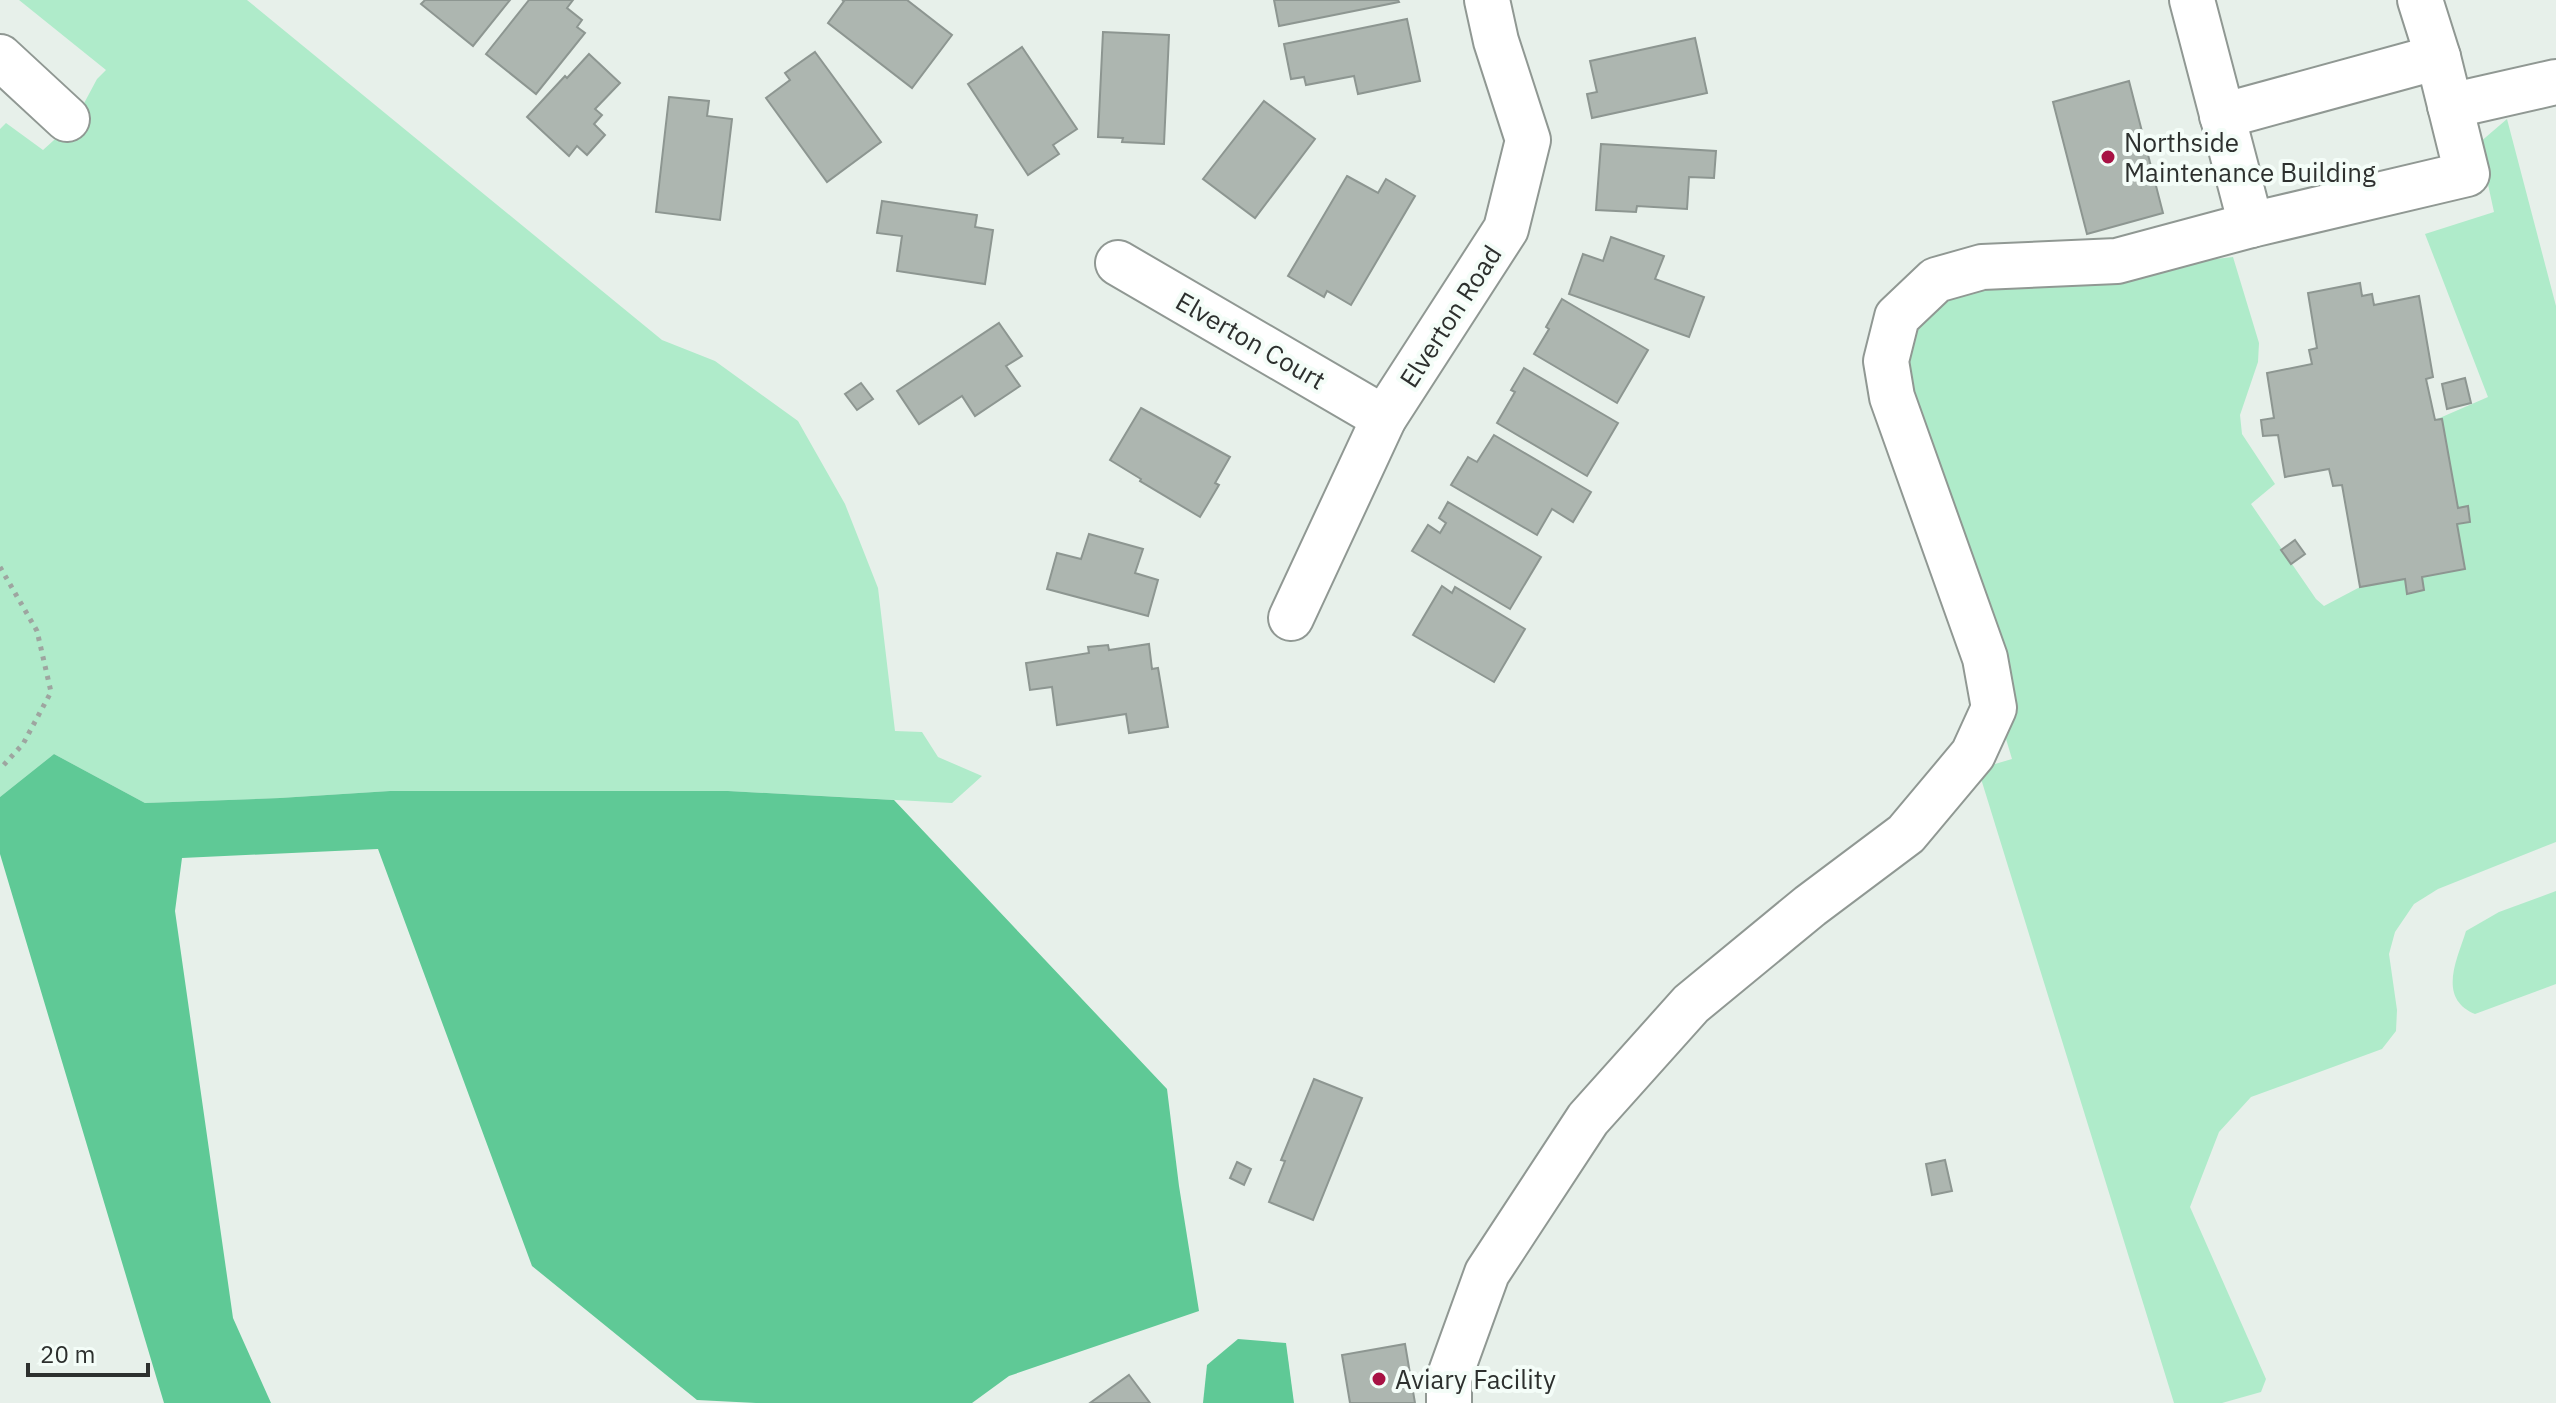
<svg xmlns="http://www.w3.org/2000/svg" width="2556" height="1403" viewBox="0 0 2556 1403" font-family="'IBM Plex Sans',sans-serif">
<rect width="100%" height="100%" fill="#e7f0ea"/>
<g fill="#afebca">
<path d="M19 0H247L662 340 715 361 798 421 845 504 878 588 895 731 922 732 938 757 982 776 952 803 728 791H390L280 798 145 803 54 754 0 797V129L6 123 43 150 74 122 97 79 106 70Z"/>
<path d="M2507 119 2556 306V842L2438 889 2414 904 2395 932 2389 954 2397 1010 2396 1031 2382 1049 2251 1097 2219 1132 2190 1207 2266 1379 2261 1392 2222 1403H2174L1978 769 2012 759 1894 363 1906 325 1947 286 2075 275 2233 257 2259 343 2258 362 2240 415 2242 434 2275 484 2251 504 2316 599 2324 606 2360 587 2405 579 2407 593 2422 577 2465 569 2457 524 2470 521 2468 506 2458 508 2442 419 2435 420 2488 397 2425 234 2494 212 2479 143Z"/>
<path d="M2556 891V984L2475 1014C2437 998 2457 960 2466 931L2499 912Z"/>
</g>
<g fill="#5fc996">
<path d="M54 754 145 803 280 798 390 791H728L894 800 1167 1089 1179 1186 1199 1311 1009 1376 972 1403H756L697 1400 532 1266 378 849 182 858 175 911 233 1318 271 1403H164L0 854V797Z"/>
<path d="M1238 1339 1286 1343 1294 1403H1203L1207 1365Z"/>
</g>
<g fill="#adb6b0" stroke="#8d9691" stroke-width="2">
<path d="M425 0H510L473 46 421 4Z"/>
<path d="M529 0H573L567 8 582 20 577 27 585 33 536 94 486 54Z"/>
<path d="M842 0H907L952 35 912 88 828 23 844 1Z"/>
<path d="M1274 0H1398L1399 2 1279 26Z"/>
<path d="M1407 19 1420 81 1358 94 1354 76 1306 85 1304 77 1291 79 1284 44Z"/>
<path d="M1103 32 1169 35 1164 144 1122 142 1123 138 1098 137Z"/>
<path d="M1695 38 1707 93 1592 118 1587 94 1597 92 1590 61Z"/>
<path d="M1022 47 1077 129 1053 145 1059 154 1028 175 968 84Z"/>
<path d="M815 52 881 142 827 182 766 98 790 80 785 73Z"/>
<path d="M589 54 620 83 595 109 602 115 594 124 605 135 587 155 577 146 569 156 527 117 565 76 567 78Z"/>
<path d="M2129 81 2163 213 2087 234 2053 102Z"/>
<path d="M669 97 709 101 707 116 732 119 720 220 656 212Z"/>
<path d="M1264 101 1315 139 1255 218 1203 179Z"/>
<path d="M1601 144 1716 151 1714 178 1689 177 1687 209 1637 206 1636 212 1596 210Z"/>
<path d="M1347 176 1378 193 1386 179 1415 196 1351 305 1327 291 1324 297 1288 276Z"/>
<path d="M882 201 977 215 975 227 993 230 985 284 897 271 902 236 877 233Z"/>
<path d="M1611 237 1664 256 1655 279 1704 297 1689 337 1569 294 1583 254 1603 261Z"/>
<path d="M2360 283 2362 296 2372 294 2374 305 2419 296 2433 377 2426 379 2435 420 2442 419 2458 508 2468 506 2470 522 2457 524 2465 569 2422 577 2424 590 2407 594 2405 579 2360 587 2342 485 2333 486 2329 469 2285 477 2278 435 2263 436 2261 420 2274 418 2267 373 2312 364 2309 350 2317 348 2308 293Z"/>
<path d="M1562 299 1648 350 1617 403 1534 354 1549 329 1546 327Z"/>
<path d="M999 323 1022 356 1006 366 1020 386 975 416 962 396 919 424 897 391Z"/>
<path d="M1524 368 1618 423 1587 476 1497 423 1515 392 1511 390Z"/>
<path d="M2465 378 2471 403 2447 409 2442 384Z"/>
<path d="M861 383 873 399 857 410 845 394Z"/>
<path d="M1141 408 1230 457 1215 483 1219 485 1200 517 1140 481 1141 479 1110 460Z"/>
<path d="M1494 435 1591 492 1573 522 1552 509 1537 535 1451 485 1468 457 1477 462Z"/>
<path d="M1448 502 1541 557 1510 609 1412 551 1428 525 1440 533 1446 523 1439 518Z"/>
<path d="M1089 534 1143 549 1135 573 1158 580 1148 616 1047 589 1057 553 1081 559Z"/>
<path d="M2295 540 2305 554 2291 564 2281 550Z"/>
<path d="M1442 586 1452 593 1455 587 1525 629 1494 682 1413 635Z"/>
<path d="M1149 644 1152 669 1158 668 1168 727 1129 733 1126 714 1057 725 1052 687 1030 690 1026 663 1089 653 1088 647 1108 645 1109 650Z"/>
<path d="M1314 1079 1362 1098 1313 1220 1269 1202 1285 1161 1281 1160Z"/>
<path d="M1945 1160 1952 1191 1932 1195 1926 1164Z"/>
<path d="M1237 1162 1251 1169 1244 1185 1230 1178Z"/>
<path d="M1405 1344 1415 1403H1350L1342 1355Z"/>
<path d="M1129 1375 1150 1403H1090Z"/>
</g>
<g fill="none" stroke-linecap="round" stroke-linejoin="round">
<g stroke="#909893" stroke-width="48">
<g id="minor">
<path d="M2192 0 2251 225 2467 174 2438 57 2420 0"/>
<path d="M0 57 67 119"/>
<path d="M2450 106 2556 82"/>
<path d="M2222 116 2438 57"/>
<path d="M1118 263 1384 418"/>
<path d="M1291 618 1384 418 1506 229 1528 140 1496 41 1487 0"/>
<path d="M1449 1403V1378L1487 1273 1588 1119 1691 1004 1810 906 1906 834 1973 754 1994 708 1985 658 1892 397 1886 361 1897 317 1936 280 1982 267 2117 261 2251 225"/>
</g>
</g>
<path stroke="#9ea5a0" stroke-width="5" stroke-dasharray="4 6" stroke-linecap="butt" d="M0 567 37 631 51 692 23 744 0 769"/>
<use href="#minor" stroke="#fff" stroke-width="44"/>
</g>
<g fill="#a81244" stroke="#f4fdf8" stroke-width="3">
<circle cx="2108" cy="157" r="8"/>
<circle cx="1379" cy="1379" r="8"/>
</g>
<g text-anchor="middle" dominant-baseline="central" stroke-width="8" stroke-linejoin="round" paint-order="stroke">
<g font-size="26" fill="#2d302e" stroke="#f4fdf8" text-anchor="start">
<text x="2124" y="142">Northside<tspan x="2124" dy="30">Maintenance Building</tspan></text>
<text x="1395" y="1379">Aviary Facility</text>
</g>
<g font-size="26" fill="#2d302e" stroke="#f4fdf8">
<text transform="translate(1450 316) rotate(-57)">Elverton Road</text>
<text transform="translate(1251 340) rotate(30)">Elverton Court</text>
</g>
</g>
<path d="M28 1363v12h120v-12" fill="none" stroke="#2d302e" stroke-width="4"/>
<text x="40" y="1363" font-size="24" fill="#2d302e" stroke="#f4fdf8" stroke-width="6" paint-order="stroke">20 m</text>
</svg>
